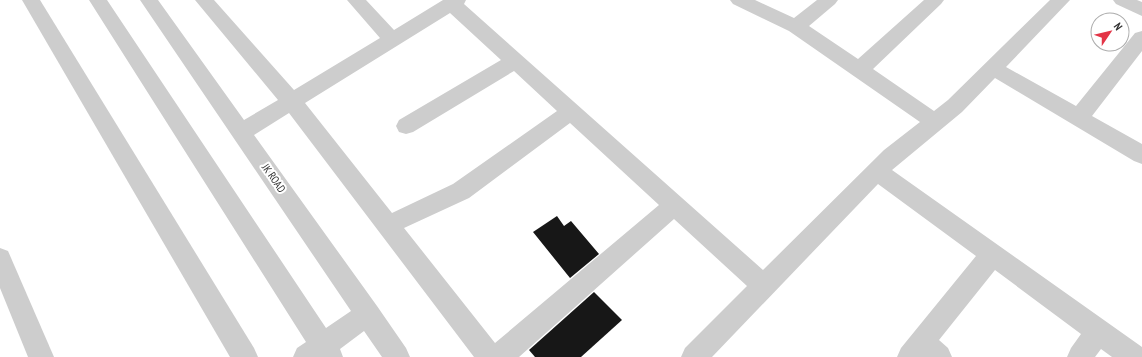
<svg xmlns="http://www.w3.org/2000/svg" width="1142" height="357" viewBox="0 0 1142 357" font-family="'PT Sans Narrow',sans-serif">
<rect width="100%" height="100%" fill="#fff"/>
<g fill="#171717">
<path d="M557 216 564 226 571 221 599 254 570 278 533 232Z"/>
<path d="M594 292 622 320 581 357H535L529 350Z"/>
</g>
<g fill="none" stroke-linecap="round" stroke-linejoin="round">
<g fill="#cdcdcd" fill-rule="evenodd">
<path d="M22 0H40L254 348 258 357H230Z"/>
<path d="M89 0H107L326 328 351 311 140 0H158L244 120 278 100 195 0H214L294 90 380 38 347 0H366L394 30 443 0H466L464 4 763 270 884 150 920 122 789 31 733 4 730 0H755L794 18 817 0H838L835 4 809 26 858 59 924 0H944L941 4 873 69 934 111 948 100 1050 0H1070L1006 67 1076 106 1135 33 1142 31V51L1092 116 1142 144V164L1134 161 995 78 962 112 892 170 1142 347V357H1112L1101 349 1095 357H1067L1071 348 1081 334 995 270 939 340 948 348 952 357H897L901 348 976 256 878 184 712 357H681L685 348 747 286 674 219 519 357H474L289 113 254 135 377 306 406 348 410 357H382L364 331 340 349 343 357H293L297 348 306 342ZM450 13 501 60 399 120 396 126 399 132 406 134 413 132 514 71 557 111 453 184 392 213 305 103ZM570 123 659 205 495 343 404 228 469 198Z"/>
<path d="M1113 0H1137L1142 2V16L1116 4Z"/>
<path d="M0 248 8 251 54 357H28L0 288Z"/>
</g>
</g>
<g text-anchor="middle" dominant-baseline="central" stroke-width="4" stroke-linejoin="round" paint-order="stroke">
<g font-size="11" fill="#303030" stroke="#fff">
<text transform="translate(274 178) rotate(55)">JK ROAD</text>
</g>
</g>
<g transform="translate(1110 32) rotate(55)"><circle r="19" fill="#ffffff" stroke="#acacac"/>
<path d="M0-3L7 15L0 10L-7 15Z" fill="#e33547"/>
<text y="-6" font-size="11" font-weight="bold" text-anchor="middle" fill="#303030">N</text>
</g>
</svg>
